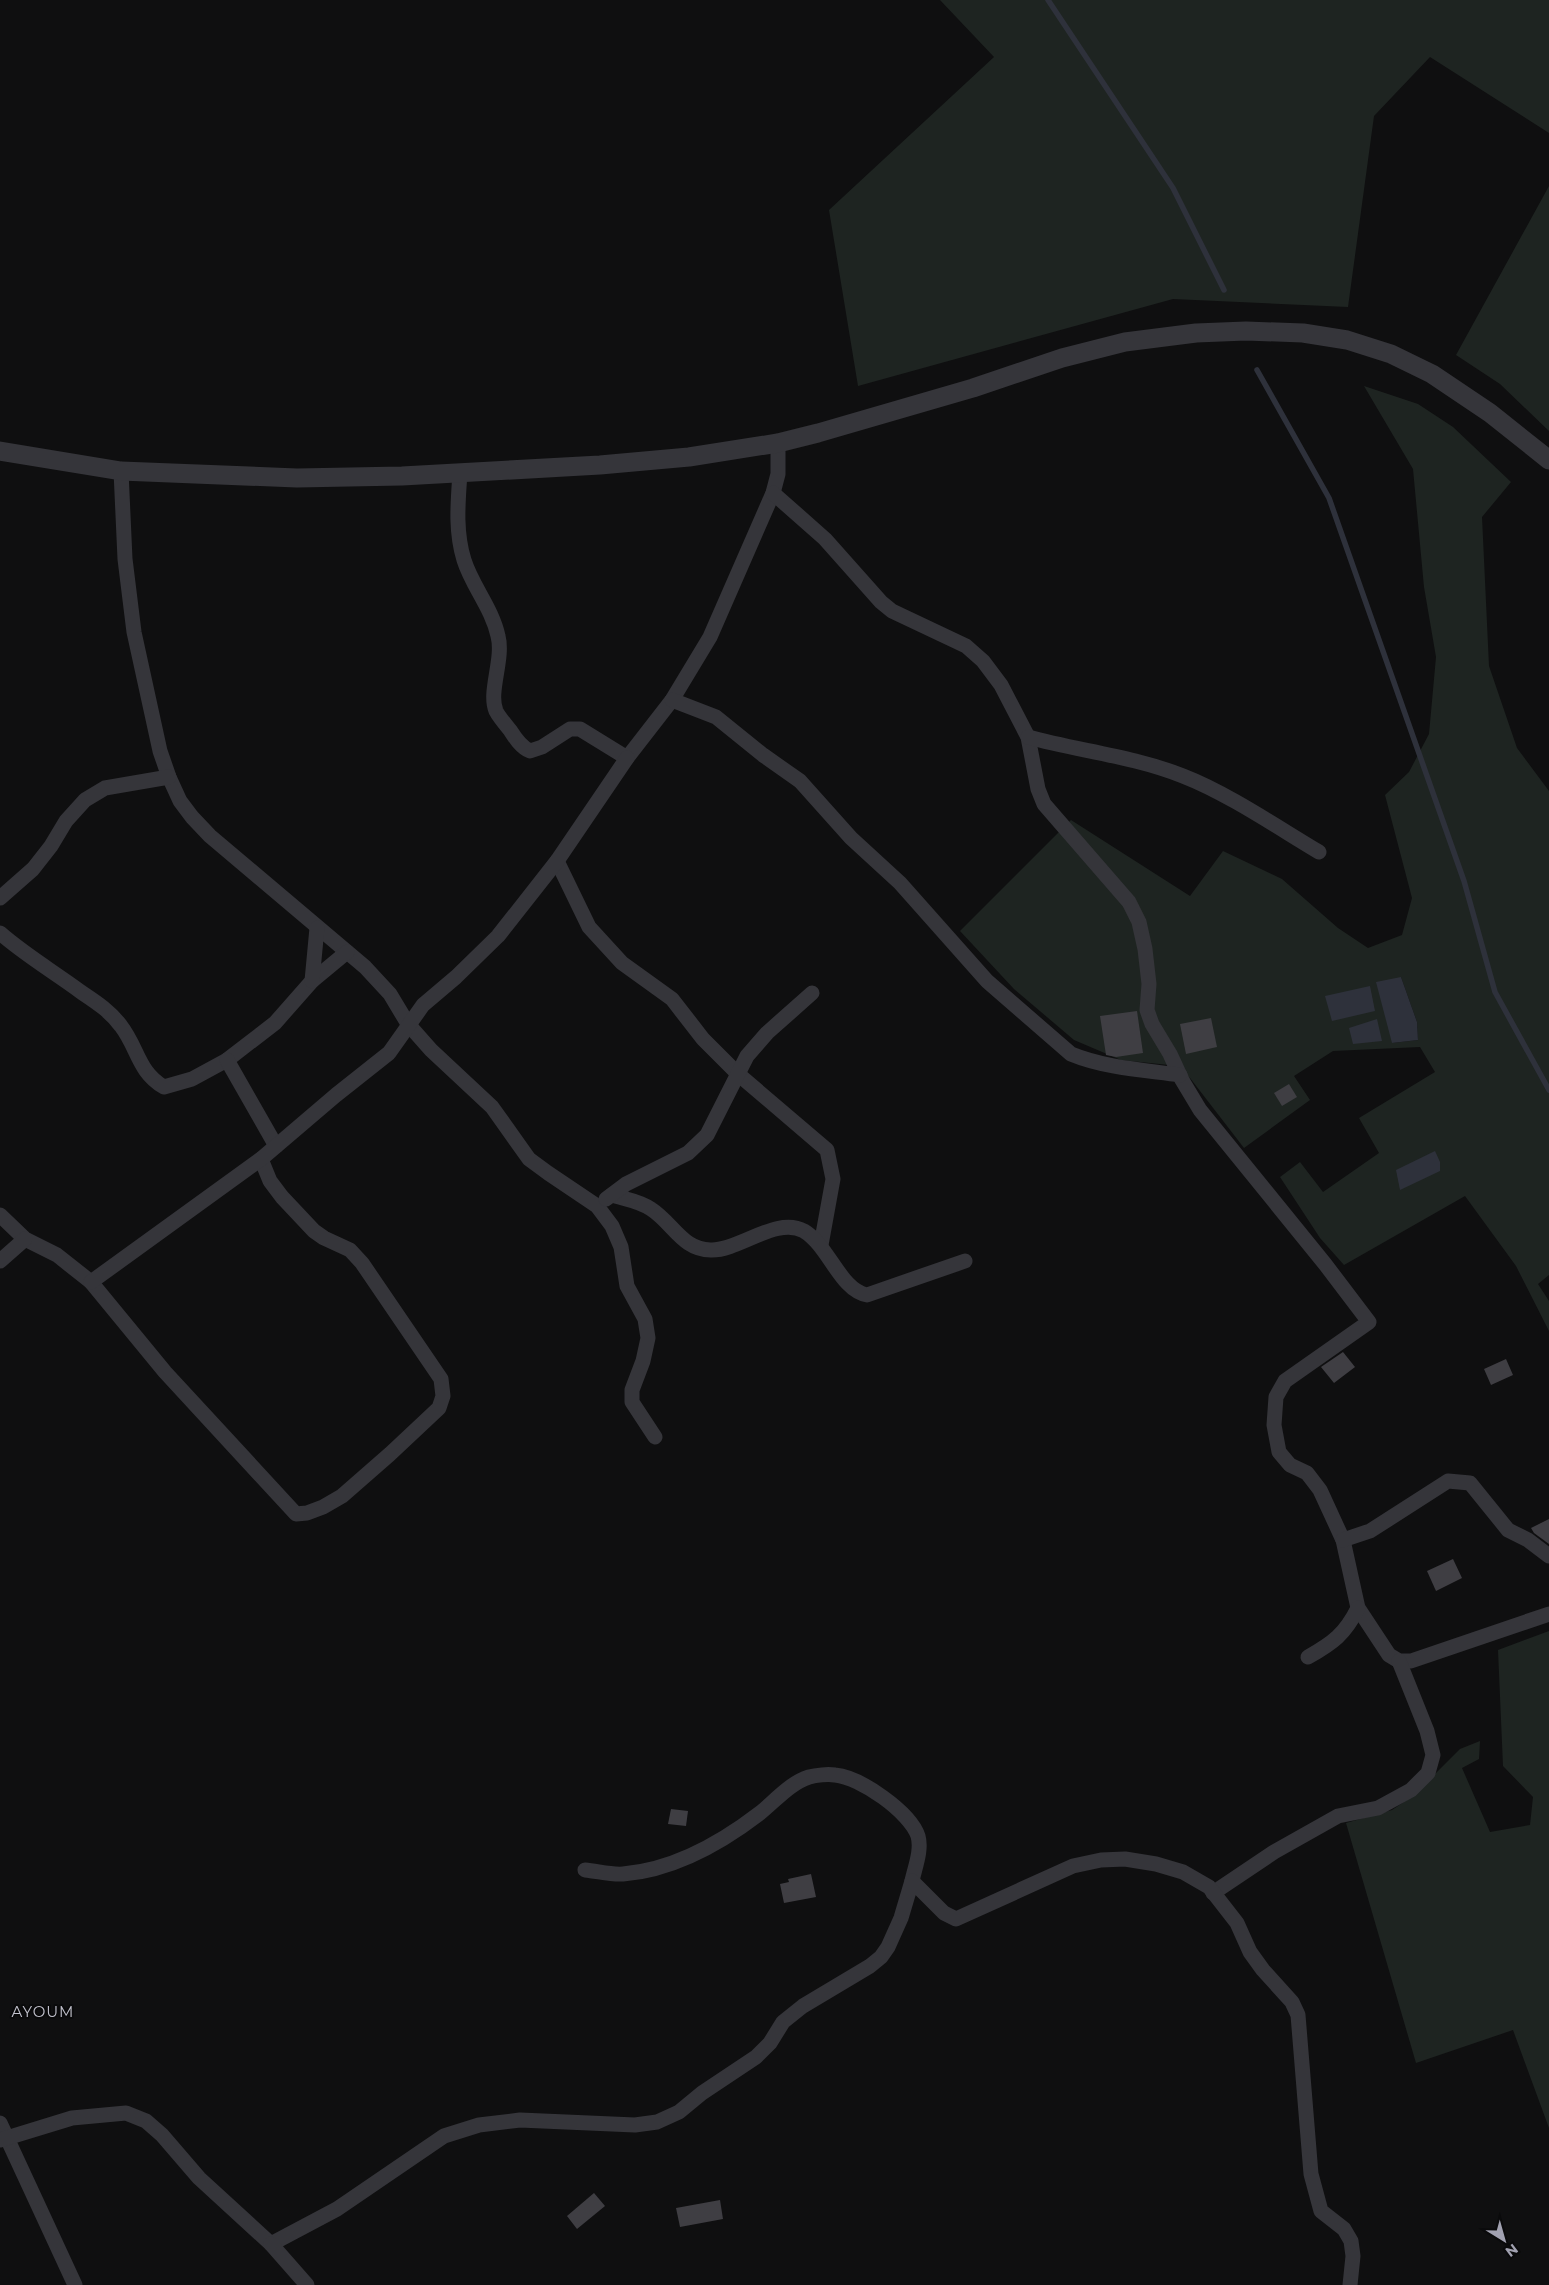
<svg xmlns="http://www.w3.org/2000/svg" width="1549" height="2285" viewBox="0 0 1549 2285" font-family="Montserrat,sans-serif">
<rect width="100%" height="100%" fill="#0f0f10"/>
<g fill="#1e2421" fill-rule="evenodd">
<path d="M940 0H1549V133L1430 57 1374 116 1348 307 1173 299 858 386 829 210 994 57Z"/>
<path d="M1549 186V431L1500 384 1456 355Z"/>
<path d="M1364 386 1418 404 1453 427 1511 482 1482 517 1489 666 1517 748 1549 791V1275L1538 1284 1549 1301V1331L1516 1266 1465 1196 1344 1265 1320 1238 1280 1177 1300 1162 1323 1192 1379 1153 1359 1118 1435 1072 1420 1047 1333 1051 1294 1076 1310 1100 1244 1148 1190 1078 1169 1065 1121 1060 1074 1040 1014 989 960 931 1071 820 1190 896 1223 851 1282 879 1338 928 1368 948 1402 935 1412 898 1385 795 1409 772 1429 734 1436 657 1424 587 1413 469ZM1401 977 1417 1022 1418 1040 1392 1043Z"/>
<path d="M1549 1631V2128L1513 2030 1416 2063 1346 1823 1392 1810 1413 1796 1460 1749 1480 1741 1479 1759 1462 1768 1490 1832 1530 1825 1533 1797 1503 1766 1498 1650Z"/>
</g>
<g fill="#2e313b">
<path d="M1401 977 1417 1022 1418 1040 1392 1043 1376 982Z"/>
<path d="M1370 986 1375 1011 1332 1021 1325 996Z"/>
<path d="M1377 1019 1382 1041 1353 1044 1349 1028Z"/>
<path d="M1435 1151 1440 1162V1171L1400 1190 1396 1170Z"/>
</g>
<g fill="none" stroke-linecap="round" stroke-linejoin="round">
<g stroke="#2e313b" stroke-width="5.5">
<path d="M1048 0 1173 188 1224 290"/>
<path d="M1257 370 1329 498 1464 881 1495 992 1549 1090"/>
</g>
</g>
<g fill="#3f3e43">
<path d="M1137 1011 1143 1053 1116 1057 1106 1055 1100 1016Z"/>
<path d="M1211 1018 1217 1047 1186 1054 1180 1024Z"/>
<path d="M1289 1084 1297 1097 1282 1106 1274 1093Z"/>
<path d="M1343 1352 1355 1367 1334 1383 1321 1367Z"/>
<path d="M1506 1359 1513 1375 1491 1385 1484 1369Z"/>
<path d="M1549 1519V1544L1534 1533 1531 1528Z"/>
<path d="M1453 1559 1462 1578 1436 1591 1427 1571Z"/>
<path d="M671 1809 688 1811 686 1826 668 1824Z"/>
<path d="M811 1874 816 1897 784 1903 780 1884 789 1882 788 1879Z"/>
<path d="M594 2193 605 2206 577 2229 567 2216Z"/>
<path d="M720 2200 723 2219 680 2227 676 2208Z"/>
</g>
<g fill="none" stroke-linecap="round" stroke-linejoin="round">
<g stroke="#35353a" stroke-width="15">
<path d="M121 471 125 559 134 632 160 751 169 777 180 801 192 817 210 836 365 967 390 994 408 1024 431 1050 492 1107 529 1159 548 1173 597 1206 612 1226 621 1247 627 1286 645 1319 648 1338 643 1361 632 1390V1402L655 1437"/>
<path d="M460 473C458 502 455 531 464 560 472 586 492 608 498 636 504 659 488 692 496 711 499 717 505 724 510 730 515 738 521 747 530 751L542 747 570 729H580L627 758 672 700 710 637 773 493 778 474V443"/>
<path d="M773 493 825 539 881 602 892 611 966 646 983 661 1001 685 1028 737 1038 789 1044 804 1129 902 1139 922 1145 949 1149 984 1147 1010 1152 1024 1170 1054 1182 1080 1200 1110 1325 1264 1369 1322 1285 1381 1276 1397 1274 1425 1279 1452 1290 1465 1307 1473 1320 1490 1343 1540 1358 1608 1389 1655 1399 1661H1411L1549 1614"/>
<path d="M672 700 716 717 763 755 800 781 851 838 900 883 987 981 1071 1054C1105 1068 1144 1070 1180 1075"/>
<path d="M1028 737C1079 751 1133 756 1183 776 1227 793 1277 827 1319 852"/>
<path d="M557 861 589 927 622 963 672 999 703 1039 738 1074 827 1150 833 1179 821 1245"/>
<path d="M0 898 33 869 51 846 66 821 85 800 105 788 169 777"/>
<path d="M0 933C25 955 54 972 81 992 96 1002 110 1011 121 1026 138 1048 138 1072 164 1087L192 1079 227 1060 275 1023 312 981 347 952"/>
<path d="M312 981 317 928"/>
<path d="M227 1060 276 1146"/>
<path d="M612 1195C625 1199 640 1201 651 1209 673 1223 683 1251 712 1250 740 1250 777 1216 804 1231 829 1246 840 1290 867 1295L965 1261"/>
<path d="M606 1199 626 1184 688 1153 707 1135 747 1056 767 1033 812 993"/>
<path d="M0 1215 25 1239 57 1255 91 1282 165 1372 296 1514 307 1513 323 1507 342 1496 390 1454 439 1408 443 1396 441 1379 362 1263 350 1250 324 1238 314 1231 282 1197 270 1181 261 1159"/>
<path d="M0 1261 25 1239"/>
<path d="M91 1282 261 1159 336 1095 389 1053 423 1005 456 977 498 936 557 861 627 758"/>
<path d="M1343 1540 1370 1531 1448 1481 1470 1483 1508 1530 1528 1540 1549 1556"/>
<path d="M1308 1657C1333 1643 1345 1634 1358 1608"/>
<path d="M585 1870C597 1871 611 1875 623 1874 673 1870 721 1843 760 1813 775 1801 790 1783 809 1777 816 1775 828 1774 835 1775 860 1777 910 1812 918 1836 922 1850 915 1867 912 1881"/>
<path d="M1213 1893 1274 1852 1338 1816 1378 1808 1411 1790 1428 1773 1433 1755 1427 1731 1399 1661"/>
<path d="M0 2123 75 2285"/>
<path d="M0 2140 72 2118 126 2113 146 2121 162 2135 199 2178 271 2244 337 2209 444 2136 479 2125 520 2120 635 2125 657 2122 679 2112 702 2093 756 2057 770 2043 783 2022 803 2006 870 1966 881 1957 888 1947 901 1918 912 1881 944 1913 956 1919 1073 1866 1101 1860 1125 1859 1156 1864 1183 1872 1209 1887 1237 1923 1250 1952 1263 1970 1292 2002 1298 2015 1311 2174 1321 2211 1344 2229 1351 2241 1353 2256 1350 2285"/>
<path d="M271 2244 307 2285"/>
</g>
<path stroke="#35353a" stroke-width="19" d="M0 451 121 471 297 478 402 476 600 465 689 457 778 443 818 433 973 388 1062 358 1125 342 1196 333 1246 331 1303 333 1347 340 1391 354 1432 374 1490 413 1549 460"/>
</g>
<g text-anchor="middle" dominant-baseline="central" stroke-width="4" stroke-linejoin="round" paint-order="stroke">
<g font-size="15" letter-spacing="1" fill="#c2c2cd" stroke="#0a0a0b">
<text x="43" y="2011">AYOUM</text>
</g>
</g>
<g transform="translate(1504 2240) rotate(143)" stroke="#0a0a0b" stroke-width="4" paint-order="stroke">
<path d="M0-4L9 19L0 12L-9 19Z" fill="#a1a1b0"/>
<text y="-8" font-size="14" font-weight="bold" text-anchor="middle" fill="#a1a1b0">N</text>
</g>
</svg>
